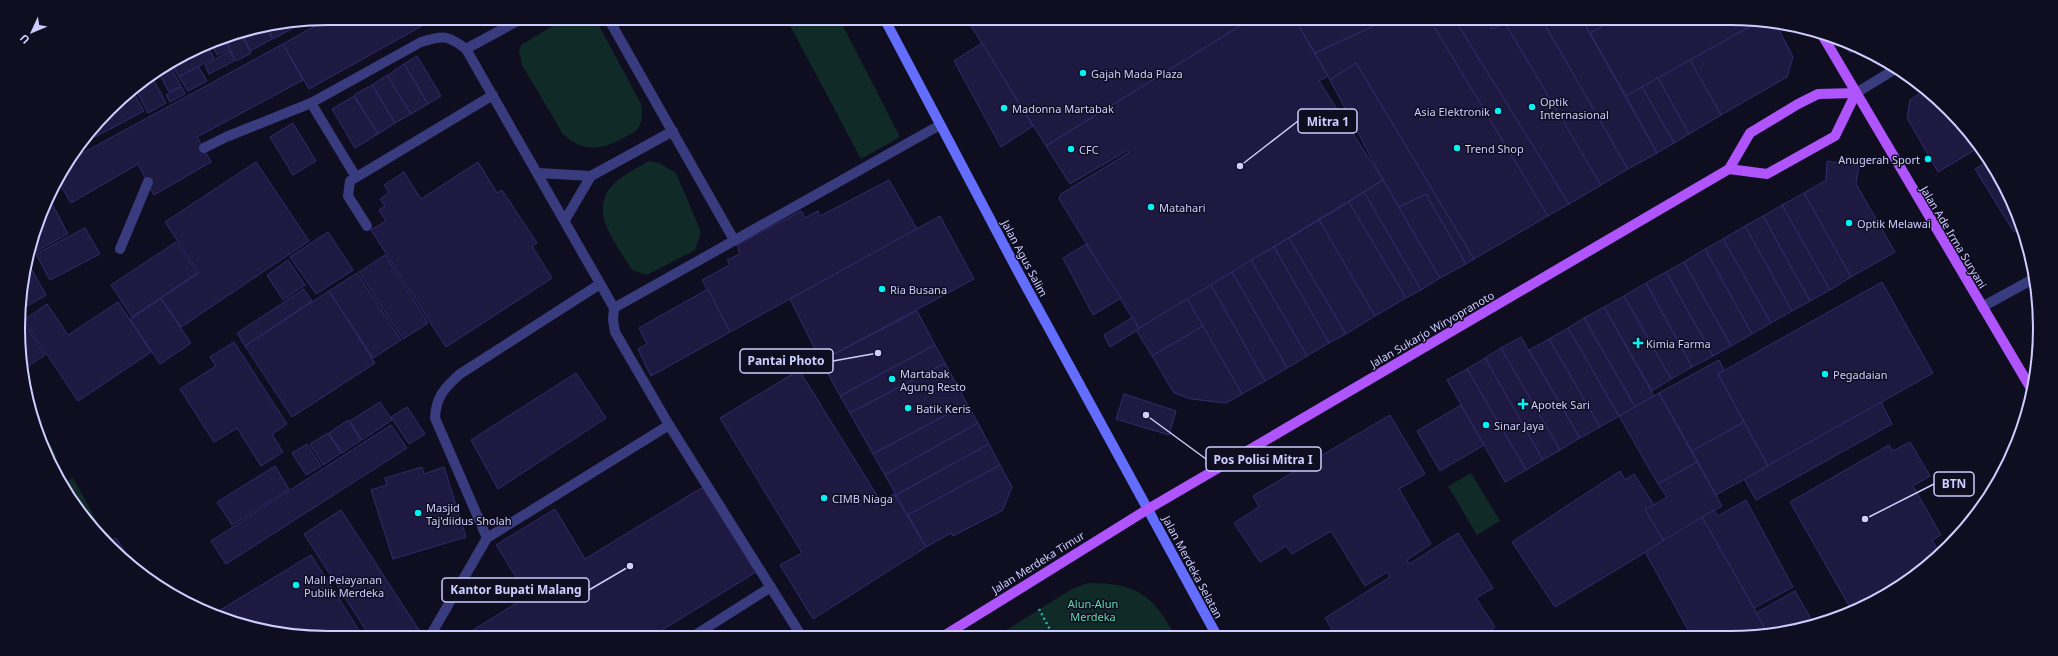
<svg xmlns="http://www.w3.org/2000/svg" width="2058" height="656" viewBox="0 0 2058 656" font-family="'Noto Sans',sans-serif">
<rect width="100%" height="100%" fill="#0f0d20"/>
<g fill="#102a27">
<path d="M566 18H595L641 104C643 112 642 124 637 130 612 146 588 158 563 134L522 65 519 50 521 45Z"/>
<path d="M786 18H839L900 137 861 159Z"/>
<path d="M649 161 659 163 676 173 701 232 695 250 647 275 632 270C614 240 582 205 622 177 630 171 640 166 649 161Z"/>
<path d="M31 409 57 457 49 462 29 410Z"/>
<path d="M1471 473 1500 521 1477 535 1448 486Z"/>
<path d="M73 478 100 527 95 529 82 517 62 484Z"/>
<path d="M1088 583C1135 583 1153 594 1175 636L995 637 1072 589Z"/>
</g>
<g fill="#1e1941" stroke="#332b6d">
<path d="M329 18H436L309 89 283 44Z"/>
<path d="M943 18H959L947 25Z"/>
<path d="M966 18H1253L1046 146Z"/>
<path d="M1253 18H1294L1328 76 1319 81 1383 180 1139 329 1059 199 1061 194 1130 152 1128 150 1070 184 1046 146Z"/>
<path d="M1294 18H1392L1315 53Z"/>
<path d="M1392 18H1429L1548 216 1474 259 1356 63 1330 80 1315 53Z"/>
<path d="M1429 18H1454L1569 204 1548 216Z"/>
<path d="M1454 18H1486L1492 29 1505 23 1601 185 1569 204Z"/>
<path d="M1486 18H1514L1492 29Z"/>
<path d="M1514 18H1541L1628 169 1601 185 1505 23Z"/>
<path d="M1541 18H1581L1657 153 1628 169Z"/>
<path d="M1581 18H1619L1590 33Z"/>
<path d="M1619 18H1730L1760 21 1626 96 1590 33Z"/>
<path d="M309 20 296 27 294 21Z"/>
<path d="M1760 21 1775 22 1793 57 1787 77 1721 115 1690 60Z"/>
<path d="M292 22 295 27 273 39 266 24Z"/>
<path d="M265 25 272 39 250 51 241 32Z"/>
<path d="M240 32 251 53 236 61 224 37Z"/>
<path d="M223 37 230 49 217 55 210 41Z"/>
<path d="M1842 40 1849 42 1859 47 1850 53Z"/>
<path d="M982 43 1033 126 1001 147 954 61Z"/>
<path d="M206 44 214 58 179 77 172 65Z"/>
<path d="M283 44 303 80 197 137 211 162 154 195 138 164 71 203 57 179 68 161Z"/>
<path d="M230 51 234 61 209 74 205 65Z"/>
<path d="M417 56 441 96 428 104 404 64Z"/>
<path d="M1690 60 1721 115 1689 134 1658 78Z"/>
<path d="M1356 63 1474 259 1466 264 1426 194 1399 207 1383 180 1330 80Z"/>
<path d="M404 64 428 104 411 114 387 76Z"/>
<path d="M170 66 181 86 169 92 159 73Z"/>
<path d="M198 66 207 81 188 91 179 77Z"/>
<path d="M387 75 411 114 395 123 372 85Z"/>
<path d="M152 77 166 103 148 113 135 88Z"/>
<path d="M1658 78 1689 134 1674 143 1642 87Z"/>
<path d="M372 85 395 123 378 134 354 95Z"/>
<path d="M182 87 185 94 170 102 166 95Z"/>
<path d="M1642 87 1674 143 1657 153 1626 96Z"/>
<path d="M1926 89 1949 109 1980 147 1938 172 1907 118 1910 100Z"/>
<path d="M132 90 144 111 95 137 91 130 123 95Z"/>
<path d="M354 96 378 134 355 148 332 109Z"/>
<path d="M293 123 316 161 293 175 270 137Z"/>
<path d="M88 133 90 139 79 144 82 139Z"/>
<path d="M1990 160 2016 210 2022 227 2014 232 1975 169Z"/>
<path d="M1827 161 1859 166 1856 184 1895 252 1851 277 1804 193 1826 180Z"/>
<path d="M256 162 309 241 181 327 161 298 199 273 165 222Z"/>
<path d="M478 162 497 193 502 190 537 243 532 246 552 278 446 347 371 230 386 221 379 210 385 206 380 199 389 193 384 185 395 178 404 172 421 199Z"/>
<path d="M889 180 917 229 730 332 702 280 730 265 727 260 740 254 737 245 801 211 805 218 818 211 820 216Z"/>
<path d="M1383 180 1440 278 1421 290 1364 192Z"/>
<path d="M1364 192 1421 290 1406 298 1349 202Z"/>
<path d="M1804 193 1851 277 1830 290 1782 205Z"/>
<path d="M1426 194 1466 264 1440 278 1399 207Z"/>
<path d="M48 196 68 234 31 254Z"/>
<path d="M1349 202 1406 298 1375 316 1319 220Z"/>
<path d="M1782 205 1830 290 1810 301 1763 216Z"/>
<path d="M940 216 974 279 821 361 790 299Z"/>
<path d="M1763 216 1810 301 1792 311 1745 226Z"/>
<path d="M1319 220 1375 316 1346 334 1289 238Z"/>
<path d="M1745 226 1792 311 1771 323 1723 239Z"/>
<path d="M85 228 100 254 50 280 36 254Z"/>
<path d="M328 232 353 270 316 294 290 257Z"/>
<path d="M1289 238 1346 334 1329 343 1274 247Z"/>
<path d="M1723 239 1771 323 1752 334 1705 249Z"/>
<path d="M176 242 197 273 132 317 111 285Z"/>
<path d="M1086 244 1121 298 1093 315 1063 258Z"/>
<path d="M1274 247 1329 343 1307 356 1251 260Z"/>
<path d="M1705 249 1752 334 1731 346 1684 262Z"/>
<path d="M385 255 428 323 403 339 359 272Z"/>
<path d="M288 260 305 285 283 300 267 275Z"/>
<path d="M1251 260 1307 356 1287 368 1232 272Z"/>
<path d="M1684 262 1731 346 1713 356 1666 272Z"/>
<path d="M28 263 46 295 20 310 21 288Z"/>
<path d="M1232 272 1287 368 1265 381 1211 285Z"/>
<path d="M1666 272 1713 356 1692 367 1646 283Z"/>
<path d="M357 273 401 340 373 358 329 291Z"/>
<path d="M1882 282 1933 373 1768 466 1718 374Z"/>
<path d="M1646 283 1692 367 1671 379 1624 296Z"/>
<path d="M1211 285 1265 381 1242 394 1187 299Z"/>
<path d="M304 289 312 301 245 346 237 333Z"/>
<path d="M708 289 730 332 651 376 638 349 647 344 639 328Z"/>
<path d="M329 291 375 363 292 417 245 346Z"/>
<path d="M1624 296 1671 379 1652 391 1604 307Z"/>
<path d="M161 299 191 343 160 364 130 319Z"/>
<path d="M1187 299 1203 326 1152 356 1136 330Z"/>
<path d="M118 302 151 352 78 401 24 320 47 304 68 335Z"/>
<path d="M1604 307 1654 396 1635 407 1584 318Z"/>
<path d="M917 311 935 345 840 396 821 361Z"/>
<path d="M1133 317 1139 329 1110 347 1104 335Z"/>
<path d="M1584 318 1635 407 1619 416 1568 328Z"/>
<path d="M22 320 45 355 22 370 19 349 20 322Z"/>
<path d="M1203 326 1242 394 1226 403 1191 399 1174 393 1152 356Z"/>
<path d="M1568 328 1619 416 1600 427 1549 339Z"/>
<path d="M1521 337 1580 438 1560 450 1501 348Z"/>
<path d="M1549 339 1600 427 1580 438 1529 350Z"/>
<path d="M234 342 287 424 272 434 283 452 261 466 237 428 214 442 180 389 216 366 210 357Z"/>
<path d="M935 345 945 363 850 413 840 396Z"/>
<path d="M1501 348 1560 450 1543 460 1485 358Z"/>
<path d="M1485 358 1543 460 1526 470 1467 369Z"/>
<path d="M1719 360 1724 370 1718 374 1744 422 1692 451 1659 393Z"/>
<path d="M945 363 967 404 873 454 850 413Z"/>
<path d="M1467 369 1526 470 1505 482 1447 380Z"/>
<path d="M799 370 881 502 894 494 926 547 813 619 780 565 802 553 720 418Z"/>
<path d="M576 373 606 418 498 489 471 440Z"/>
<path d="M1659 393 1697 462 1658 484 1619 416Z"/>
<path d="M1124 394 1176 411 1169 435 1116 419Z"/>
<path d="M380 402 392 420 362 440 350 421Z"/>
<path d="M1881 402 1892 424 1756 500 1744 479Z"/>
<path d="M967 404 978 423 885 475 873 454Z"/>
<path d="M1461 405 1484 445 1440 471 1417 431Z"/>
<path d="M407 407 425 434 409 444 391 417Z"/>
<path d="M1390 415 1425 474 1399 489 1431 544 1407 560 1409 564 1458 533 1493 588 1476 598 1495 627 1482 636H1336L1325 618 1390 577 1387 572 1365 586 1331 531 1292 554 1286 546 1260 562 1234 523 1259 507 1253 496Z"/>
<path d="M348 420 361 440 342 453 329 433Z"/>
<path d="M1744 422 1768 466 1716 495 1692 451Z"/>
<path d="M978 423 989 444 896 495 885 475Z"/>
<path d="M391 425 407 448 226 564 211 541Z"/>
<path d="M328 433 341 453 323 465 310 444Z"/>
<path d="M1910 442 1930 476 1913 486 1941 535 1932 540 1940 554 1867 606 1852 611 1790 502 1889 445 1893 451Z"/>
<path d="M307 444 321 466 306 475 292 453Z"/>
<path d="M989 444 1000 465 908 515 896 495Z"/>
<path d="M1697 462 1722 506 1664 541 1645 510 1667 497 1658 484Z"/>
<path d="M1000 465 1012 487 1003 510 953 536 951 533 926 547 908 515Z"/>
<path d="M275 466 289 489 232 525 217 502Z"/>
<path d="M422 467 424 474 444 467 466 537 393 559 371 490 387 485 385 478Z"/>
<path d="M1620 471 1625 480 1634 474 1654 505 1645 510 1664 541 1555 607 1512 542Z"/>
<path d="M703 487 756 572 651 637 460 638 528 596 496 545 555 509 585 559Z"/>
<path d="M1746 500 1793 587 1754 608 1702 517 1714 510 1718 516Z"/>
<path d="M341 510 421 633 413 638H371L304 534Z"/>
<path d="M1702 517 1754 608 1769 635H1691L1645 552Z"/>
<path d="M116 538 135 566 109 542Z"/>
<path d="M311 555 364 638H328L267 632 212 615Z"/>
<path d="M1795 591 1813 622 1769 635 1756 613Z"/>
</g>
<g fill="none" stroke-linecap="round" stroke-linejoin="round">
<path stroke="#2eb19e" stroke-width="2.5" stroke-dasharray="2 3" stroke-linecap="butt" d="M1039 609 1054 637"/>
<g stroke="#383c7f" stroke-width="10">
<path d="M608 18 734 240"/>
<path d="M466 49 523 18"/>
<path d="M311 103 356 177"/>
<path d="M204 148 226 137 311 103 421 42C443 35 448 35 466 49L614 308 613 320 615 332 669 425 802 637"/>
<path d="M538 173 591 176 673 131"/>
<path d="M565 220 591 176"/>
<path d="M367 226 348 196 350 181 493 95"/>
<path d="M120 249 148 182"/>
<path d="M1982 307 2035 278"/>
<path d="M614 308 940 125"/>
<path d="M487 538 435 418C436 397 444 388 460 374L600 284"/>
<path d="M692 637 771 587"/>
<path d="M429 638 487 538 669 425"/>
</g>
<path stroke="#383c7f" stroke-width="10" d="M1856 93 1897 68"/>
<path stroke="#646efe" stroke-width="10" d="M884 18 1016 268 1217 636"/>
<g stroke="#b054fe" stroke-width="10">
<path d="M1821 33 2033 392"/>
<path d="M1729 169 1767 174 1835 136 1856 93"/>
<path d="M942 637 1148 509 1729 169 1750 133 1798 104 1818 94 1856 93"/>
</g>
</g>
<g fill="#01f3f6" stroke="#0f0d20" stroke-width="1.5">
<circle cx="1083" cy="73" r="4"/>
<circle cx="1532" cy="107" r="4"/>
<circle cx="1004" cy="108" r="4"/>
<circle cx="1498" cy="111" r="4"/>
<circle cx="1457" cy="148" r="4"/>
<circle cx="1071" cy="149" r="4"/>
<circle cx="1928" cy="159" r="4"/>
<circle cx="1151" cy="207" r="4"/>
<circle cx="1849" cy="223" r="4"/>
<circle cx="882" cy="289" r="4"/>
<path d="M1636 337h4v4h4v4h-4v4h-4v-4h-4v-4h4z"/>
<circle cx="1825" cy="374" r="4"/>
<circle cx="892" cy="379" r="4"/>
<path d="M1521 398h4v4h4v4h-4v4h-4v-4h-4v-4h4z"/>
<circle cx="908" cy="408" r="4"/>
<circle cx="1486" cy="425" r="4"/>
<circle cx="824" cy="498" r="4"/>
<circle cx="418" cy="513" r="4"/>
<circle cx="296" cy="585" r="4"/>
</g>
<g text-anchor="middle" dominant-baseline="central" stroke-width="3" stroke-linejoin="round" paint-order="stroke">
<g font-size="11" fill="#cecdff" stroke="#0f0d20" text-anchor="start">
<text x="1091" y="73">Gajah Mada Plaza</text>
<text x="1540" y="101">Optik<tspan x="1540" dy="13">Internasional</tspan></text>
<text x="1012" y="108">Madonna Martabak</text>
<text x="1490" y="111" text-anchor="end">Asia Elektronik</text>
<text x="1465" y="148">Trend Shop</text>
<text x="1079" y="149">CFC</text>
<text x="1920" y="159" text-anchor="end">Anugerah Sport</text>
<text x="1159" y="207">Matahari</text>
<text x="1857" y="223">Optik Melawai</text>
<text x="890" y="289">Ria Busana</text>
<text x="1646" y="343">Kimia Farma</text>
<text x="900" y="373">Martabak<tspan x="900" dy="13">Agung Resto</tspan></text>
<text x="1833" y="374">Pegadaian</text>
<text x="1531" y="404">Apotek Sari</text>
<text x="916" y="408">Batik Keris</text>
<text x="1494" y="425">Sinar Jaya</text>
<text x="832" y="498">CIMB Niaga</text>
<text x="426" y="507">Masjid<tspan x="426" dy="13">Taj'diidus Sholah</tspan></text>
<text x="304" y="579">Mall Pelayanan<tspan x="304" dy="13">Publik Merdeka</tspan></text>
</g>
<g font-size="11" fill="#cecdff" stroke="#0f0d20">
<text transform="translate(1954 237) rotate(59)">Jalan Ade Irma Suryani</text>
<text transform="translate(1025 258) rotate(62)">Jalan Agus Salim</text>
<text transform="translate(1432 329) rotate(-30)">Jalan Sukarjo Wiryopranoto</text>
<text transform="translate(1038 562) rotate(-32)">Jalan Merdeka Timur</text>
<text transform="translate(1193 567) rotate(62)">Jalan Merdeka Selatan</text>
</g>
<g font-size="11" fill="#59deb1" stroke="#0f0d20">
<text x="1093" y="603">Alun-Alun<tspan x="1093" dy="13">Merdeka</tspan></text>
</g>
</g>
<path d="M0 0H2058V656H0ZM328 25H1730A303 303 0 0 1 2033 328V328A303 303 0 0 1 1730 631H328A303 303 0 0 1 25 328V328A303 303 0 0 1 328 25Z" fill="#0f0d20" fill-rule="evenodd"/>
<path fill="none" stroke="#cecdff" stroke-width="2" d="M328 25H1730A303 303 0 0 1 2033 328V328A303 303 0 0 1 1730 631H328A303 303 0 0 1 25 328V328A303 303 0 0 1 328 25Z"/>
<path fill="none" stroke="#cecdff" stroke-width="1.5" d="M1240 166L1298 121M878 353L833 361M1146 415L1206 459M1865 519L1934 484M630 566L589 590"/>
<g fill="#cecdff" stroke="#0f0d20" stroke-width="1.5">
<circle cx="1240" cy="166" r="4"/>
<circle cx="878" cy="353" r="4"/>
<circle cx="1146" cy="415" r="4"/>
<circle cx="1865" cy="519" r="4"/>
<circle cx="630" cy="566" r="4"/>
</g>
<g fill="#0f0d20" stroke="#cecdff" stroke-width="1.5">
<rect x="1298" y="109" width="59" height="24" rx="4"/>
<rect x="740" y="349" width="93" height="24" rx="4"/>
<rect x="1206" y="447" width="115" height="24" rx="4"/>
<rect x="1934" y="472" width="40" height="24" rx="4"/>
<rect x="442" y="578" width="147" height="24" rx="4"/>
</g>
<g font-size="12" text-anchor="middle" font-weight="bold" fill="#cecdff">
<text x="1328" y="126">Mitra 1</text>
<text x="786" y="365">Pantai Photo</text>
<text x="1263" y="464">Pos Polisi Mitra I</text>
<text x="1954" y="488">BTN</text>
<text x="516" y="594">Kantor Bupati Malang</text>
</g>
<g transform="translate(32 32) rotate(226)" stroke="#0f0d20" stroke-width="3" paint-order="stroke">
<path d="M0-3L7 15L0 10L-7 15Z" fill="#cecdff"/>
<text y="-6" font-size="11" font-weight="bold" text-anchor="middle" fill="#cecdff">U</text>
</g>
</svg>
